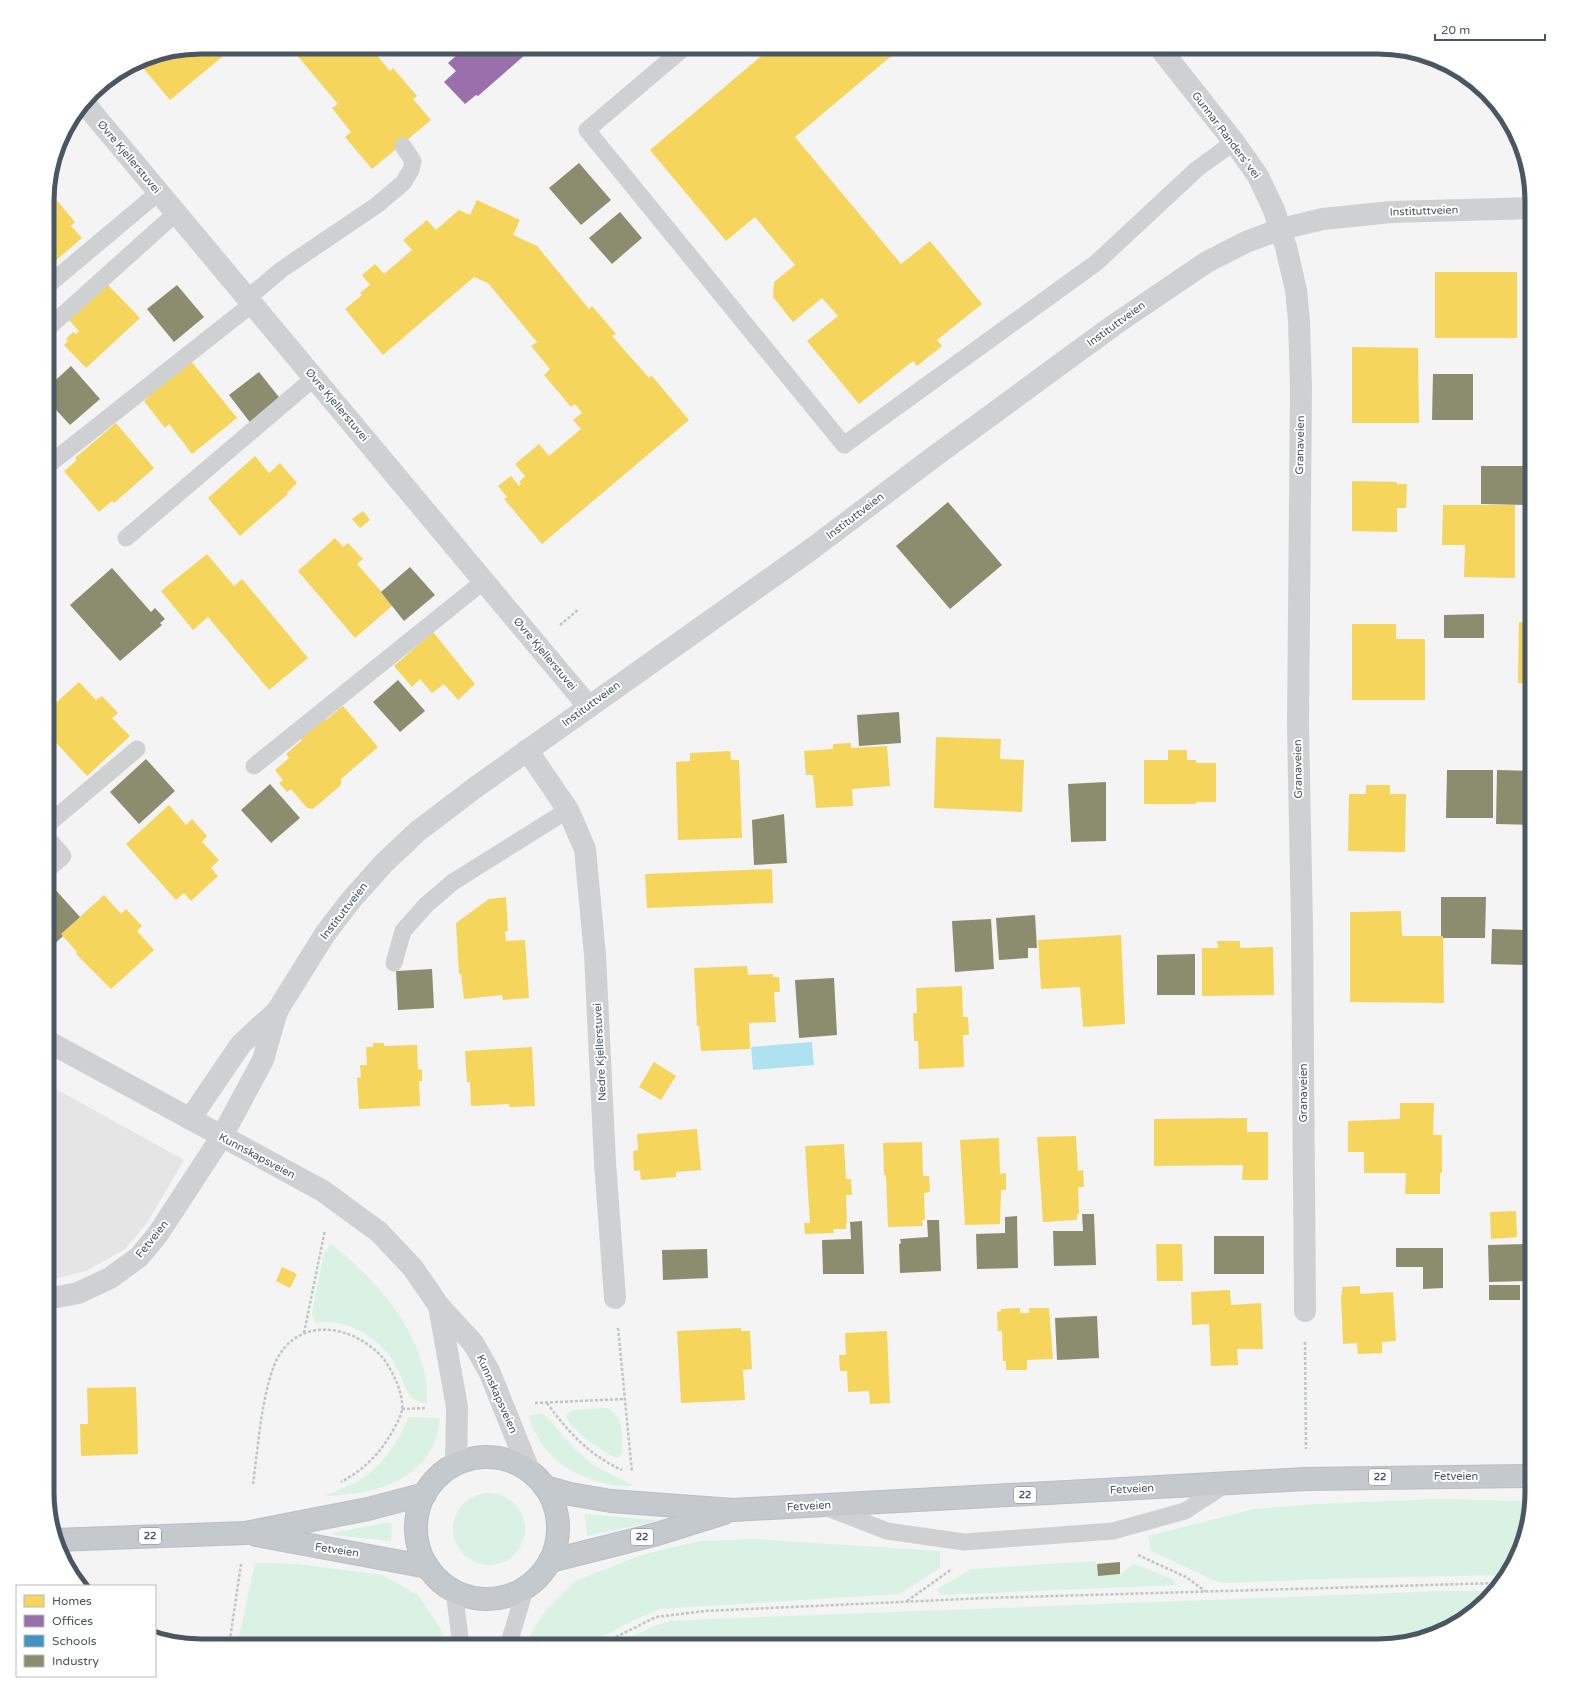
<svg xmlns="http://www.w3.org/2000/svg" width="1579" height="1693" viewBox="0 0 1579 1693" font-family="'Varela Round',sans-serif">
<rect width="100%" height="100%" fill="#f4f4f4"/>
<path fill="#e6e5e6" d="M47 1084 184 1160 147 1223 124 1250 86 1271 47 1281Z"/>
<g fill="#d9f2e3">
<path d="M331 1244C377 1279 431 1341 427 1403 420 1403 413 1400 409 1394 404 1388 401 1374 396 1366 382 1339 347 1317 316 1323L312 1313 324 1253Z"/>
<path d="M607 1408C626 1416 621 1437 623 1454L617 1458C602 1452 572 1431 566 1416L572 1410Z"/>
<path d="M542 1413C556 1425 566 1442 580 1454 595 1468 616 1476 634 1486 599 1488 559 1471 540 1441 535 1433 532 1424 528 1416Z"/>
<path d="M409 1417 440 1418C435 1479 376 1495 323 1496 370 1481 389 1460 409 1417Z"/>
<circle cx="489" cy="1529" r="36"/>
<path d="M1438 1499 1530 1501 1516 1560 1504 1575 1322 1579 1230 1583 1218 1582 1151 1551 1148 1536 1254 1509 1316 1504Z"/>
<path d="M585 1514 654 1520 657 1521 587 1536Z"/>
<path d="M390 1522 392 1526 391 1541 334 1535 333 1533Z"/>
<path d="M755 1539 940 1551V1568L899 1594 660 1609 634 1620 584 1646H527L532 1632 544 1612 575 1581 639 1556 669 1548 700 1541Z"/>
<path d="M1096 1561 1098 1576 1120 1574 1134 1564 1172 1579 1178 1585 941 1595 938 1591 939 1588 971 1569Z"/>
<path d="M255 1563 297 1564 383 1575 418 1595 441 1629 445 1646H237Z"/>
<path d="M1443 1591H1491L1472 1614 1428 1638 1378 1646H807L738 1643V1646H614L654 1626 671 1621 712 1619Z"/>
</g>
<path fill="#aee2f0" d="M812 1042 814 1065 753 1070 751 1047Z"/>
<g fill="#f6d55c">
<path d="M201 47H234L170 100 138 62 142 59Z"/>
<path d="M290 47H370L390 71 393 68 417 96 413 99 431 120 372 169 345 137 351 132 332 108 338 104Z"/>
<path d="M772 47H902L795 137 901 264 930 241 982 304 937 340 942 346 917 366 913 361 859 404 807 341 838 316 822 298 793 322 773 297 774 282 795 265 755 217 726 241 650 150Z"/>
<path d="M48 190 75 222 71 226 82 238 47 268Z"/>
<path d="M477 200 520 220 513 235 537 246 589 309 592 306 616 334 612 336 649 378 651 375 689 420 542 544 504 499 507 497 498 486 511 476 519 486 521 484 519 482 525 476 515 464 539 444 549 456 581 429 573 420 582 413 575 404 571 407 544 375 550 369 531 346 537 342 488 283 474 277 383 355 345 309 362 295 360 293 370 285 362 275 375 264 384 274 412 250 403 240 427 220 436 230 459 210 470 215Z"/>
<rect x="1435" y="272" width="82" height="66"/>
<path d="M107 284 140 318 86 368 64 345 68 341 66 339 73 332 76 334 79 331 69 320Z"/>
<path d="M1352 347 1418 348 1419 423H1352Z"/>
<path d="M191 361 237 418 192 454 169 424 165 428 144 401 148 398 147 397Z"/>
<path d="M116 423 154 468 114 503 112 501 99 512 64 471 77 460 75 458Z"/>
<path d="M255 456 269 473 280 463 297 483 287 493 288 494 240 536 208 498Z"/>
<path d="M1352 481 1397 482V484H1407L1406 508H1397V532L1352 531Z"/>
<path d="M1443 505H1515V578L1464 577 1465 545H1442Z"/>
<path d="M363 511 370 520 360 528 352 519Z"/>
<path d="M335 538 343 547 348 543 363 559 357 564 393 605 355 638 298 571Z"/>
<path d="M207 554 234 586 242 579 308 658 269 690 208 617 193 630 161 591Z"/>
<path d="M1519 622 1532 623V683H1518Z"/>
<path d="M1352 624H1396V639H1425V700H1352Z"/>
<path d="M433 632 475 684 458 700 444 684 432 693 420 679 412 687 394 666Z"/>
<path d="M79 682 96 700 102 696 118 713 112 718 130 736 87 776 47 733V711Z"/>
<path d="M343 706 378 747 341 779V785L313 809 307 808 291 789 287 792 279 783 283 780 275 770 289 758 286 754 302 740 300 738 324 718 326 720Z"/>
<path d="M936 737 1001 739 1000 759 1024 760 1022 812 934 808Z"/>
<path d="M851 743V748L887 746 890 786 852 789 853 806 816 808 813 775H806L804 751 833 749V744Z"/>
<path d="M1168 750H1187V760H1196V763H1216V802H1196V804H1144V760H1168Z"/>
<path d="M730 751 731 760H739L742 838 678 840 676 762 690 761V753Z"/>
<path d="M1366 785H1390V794H1406L1405 852 1348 851 1349 794H1366Z"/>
<path d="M169 805 186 825 192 819 207 836 202 842 219 860 211 868 218 876 191 901 184 893 176 900 126 844Z"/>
<rect x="1529" y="863" width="3" height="43"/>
<path d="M772 869 773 903 647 908 645 874Z"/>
<path d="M104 895 121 914 126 909 142 926 137 931 154 950 111 989 76 954 77 952 61 934Z"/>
<path d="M506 897 508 931H505L506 941 525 940 529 998 503 1000 502 995 464 999 461 974H459L456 923 489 899Z"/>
<path d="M1401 911 1402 936H1443L1444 1003 1350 1002V912Z"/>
<path d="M1121 935 1125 1024 1083 1027 1080 987 1041 989 1038 940Z"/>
<path d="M1217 941H1240V948L1273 947 1274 995 1202 996V948H1218Z"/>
<path d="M747 966 748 975 773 974V977H779L780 992H774L776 1022 749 1023 750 1049 701 1051 699 1026H697L694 968Z"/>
<path d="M962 986 963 1017H968L969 1035H963L964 1067 919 1069 918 1041H914L913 1013H917L916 988Z"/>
<path d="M373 1043H384V1046L417 1045 418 1070 422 1069V1081H419L420 1106 359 1109 357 1078 361 1077 360 1065H367L366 1047H373Z"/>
<path d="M532 1047 535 1106 509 1107V1104L471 1106 470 1082H467L465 1051Z"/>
<path d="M654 1062 676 1076 661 1100 639 1087Z"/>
<path d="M1400 1103H1434L1433 1135H1442V1173H1440V1194H1405L1406 1173H1364V1152H1348V1121L1400 1119Z"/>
<rect x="1527" y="1113" width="5" height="77"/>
<path d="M1247 1118V1132H1268V1180H1242L1243 1165 1154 1166V1119Z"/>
<path d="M697 1129 701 1170 676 1172V1177L641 1180 640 1170 634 1171 633 1151 638 1150 637 1134Z"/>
<path d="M1076 1136 1078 1171 1083 1170 1084 1187H1078L1079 1214H1077V1220L1043 1222 1037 1137Z"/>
<path d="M999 1138 1000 1174 1006 1173V1190H1001L1000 1224 965 1225 960 1140Z"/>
<path d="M922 1142 923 1176H929L930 1192 924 1193 925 1220H922L923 1226 888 1227 886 1176 884 1174 883 1143Z"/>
<path d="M844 1144 846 1179H851L852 1195H846L847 1222 846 1223V1229H833L834 1233 805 1234 804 1223H810L805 1146Z"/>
<path d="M1516 1211 1517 1237 1491 1239 1490 1212Z"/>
<path d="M1156 1244H1182L1183 1281H1157Z"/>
<path d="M282 1267 297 1274 290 1288 276 1281Z"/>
<path d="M1360 1286V1294L1393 1292 1396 1341 1382 1342V1353L1358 1354 1357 1343 1343 1344 1341 1295H1342V1287Z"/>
<path d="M1230 1290 1231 1305 1261 1303 1263 1349H1237L1238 1365 1211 1366 1209 1324 1192 1325 1191 1292Z"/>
<path d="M1020 1308V1313H1029V1308H1049L1053 1359 1027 1360V1370H1006V1361H1003L1002 1331H998L997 1312 1001 1311V1309Z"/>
<path d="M741 1328V1331H750L752 1369 743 1370 745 1400 681 1403 677 1331Z"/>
<path d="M887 1331 890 1403 870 1404 869 1391 848 1392 847 1371H840L839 1355H846L845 1333Z"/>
<path d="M136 1387 138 1454 81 1456 80 1424H88L87 1388Z"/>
</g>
<path fill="#9970ab" d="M466 47H534L478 96 476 95 465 104 444 82 456 71 448 63Z"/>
<path fill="#4393c3" d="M47 1196 55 1204 47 1213Z"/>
<g fill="#8c8c6e">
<path d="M579 163 611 200 581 225 549 188Z"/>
<path d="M620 212 642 238 612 264 589 238Z"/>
<path d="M177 285 204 317 174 342 147 309Z"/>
<path d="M71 366 100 399 70 425 47 400V388Z"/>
<path d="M259 372 282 401 252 425 229 395Z"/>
<path d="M1433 374H1473V420H1432Z"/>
<path d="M1481 466H1531V505L1481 504Z"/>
<path d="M47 498 52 503 47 508Z"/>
<path d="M948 502 1002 565 950 609 896 546Z"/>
<path d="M410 567 435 595 404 621 381 592Z"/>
<path d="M112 568 151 612 155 608 165 619 160 623 162 625 120 661 70 605Z"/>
<path d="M1484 614V638H1444V615Z"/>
<path d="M398 680 425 711 400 732 373 702Z"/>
<path d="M899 712 901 743 859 746 857 715Z"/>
<path d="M146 759 175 791 139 824 110 792Z"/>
<path d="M1447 770H1493V818H1446Z"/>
<path d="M1497 770 1532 771V825L1496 824Z"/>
<path d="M1106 782V841L1071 842 1068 784Z"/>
<path d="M270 784 300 818 271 843 241 810Z"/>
<path d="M784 814 787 863 754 865 752 820Z"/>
<path d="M53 887 80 917 61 934 63 936 47 951V892Z"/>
<path d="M1441 897H1486L1485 938H1443V936H1441Z"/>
<path d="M1035 915 1037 948H1028V958L999 960 996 918Z"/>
<path d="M991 919 994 969 955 972 952 921Z"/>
<path d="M1492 929 1530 930 1529 965 1491 964Z"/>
<path d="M1195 954V995H1157V955Z"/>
<path d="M432 969 434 1008 398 1010 396 971Z"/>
<path d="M834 978 837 1035 799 1038 795 980Z"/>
<path d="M1082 1214H1094L1096 1265 1054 1266 1053 1231H1083Z"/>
<path d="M1017 1216 1018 1268 977 1269 976 1234 1005 1233V1217Z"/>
<path d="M927 1220H939L941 1271 900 1273 899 1244 901 1243 900 1239 928 1237Z"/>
<path d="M862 1221 864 1274H823L822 1240 851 1239 850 1222Z"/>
<rect x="1214" y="1236" width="50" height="38"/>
<path d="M1525 1244 1526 1281 1489 1282 1488 1245Z"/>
<path d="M1396 1248H1443V1288L1423 1289V1267H1396Z"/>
<path d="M707 1249 708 1278 663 1280 662 1250Z"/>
<rect x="1489" y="1285" width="31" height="15"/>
<path d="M1097 1316 1099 1358 1057 1360 1055 1318Z"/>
<path d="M1120 1562V1574L1098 1576 1097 1564Z"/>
<path d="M720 1638V1646H692L691 1639Z"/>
</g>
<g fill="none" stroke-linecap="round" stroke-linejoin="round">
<g stroke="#b9bec3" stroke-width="24">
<g id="trunk">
<circle cx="487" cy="1528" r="71"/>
<path d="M545 1487 570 1494 611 1501 733 1510 1305 1479 1532 1476"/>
<path d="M256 1535 428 1567"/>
<path d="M55 1540 245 1533 368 1509 425 1494"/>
<path d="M550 1561 657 1534 724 1513"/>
</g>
</g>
<g stroke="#bcc7c4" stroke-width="2.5" stroke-dasharray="3 2" stroke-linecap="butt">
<path d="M560 625 579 609"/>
<path d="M618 1328 632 1472"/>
<path d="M304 1333 325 1230"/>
<path d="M1305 1342 1306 1449"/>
<path d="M535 1403 624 1399"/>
<path d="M547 1403C568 1432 589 1455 622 1470"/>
<path d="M402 1409 425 1408"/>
<path d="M253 1484C258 1450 262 1382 280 1354 304 1316 355 1327 382 1357 388 1364 393 1374 397 1383 400 1390 403 1402 402 1410 400 1419 394 1429 389 1437 378 1456 360 1472 341 1482"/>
<path d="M1138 1555 1186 1577 1205 1591"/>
<path d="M907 1601 952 1569"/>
<path d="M229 1646 241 1564"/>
<path d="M598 1646 656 1617 705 1611 986 1598 1497 1583"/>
</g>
<g stroke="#ced0d2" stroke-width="17">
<path d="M685 47 587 130 844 445 1096 263 1197 169 1234 142"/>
<path d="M47 286 159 192"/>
<path d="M248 298 281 270 377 205 403 183 411 170 413 161 403 146"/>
<path d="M47 329 176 213"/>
<path d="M47 466 252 304"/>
<path d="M126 538 314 378"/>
<path d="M254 766 484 581"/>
<path d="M47 825 137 749"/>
<path d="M47 870 63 856 47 838"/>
<path d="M394 963 403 931 426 905 453 882 568 810"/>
<path d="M825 1507 887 1531 964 1542 1113 1531 1185 1511 1228 1483"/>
<path d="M454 1590 461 1646"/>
<path d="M508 1646 526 1587"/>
</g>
<g stroke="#ced0d2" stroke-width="22">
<path d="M1159 47 1234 142 1258 176 1274 210 1286 247 1296 290 1299 321 1301 388 1298 726 1302 925 1305 1311"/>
<path d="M85 104 589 707"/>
<path d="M527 750 568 810 585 849 595 955 605 1162 615 1298"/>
<path d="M47 1041 323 1191 379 1232 413 1268 439 1306 473 1343 489 1371 529 1470"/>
<path d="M190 1119 241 1044 277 1011"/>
<path d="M47 1299 78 1293 110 1278 139 1257 158 1234 222 1136 263 1060 277 1011 325 934 351 900 384 863 418 831 476 787 813 548 935 456 1114 325 1207 262 1246 242 1281 229 1323 219 1391 212 1532 208"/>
<path d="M439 1306 457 1407 456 1464"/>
</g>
<use href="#trunk" stroke="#c4c9cd" stroke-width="22"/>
</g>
<g text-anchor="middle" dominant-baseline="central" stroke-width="4" stroke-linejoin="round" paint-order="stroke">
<g fill="#fff" stroke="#808990" stroke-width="1">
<rect x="1369" y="1469" width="22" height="16" rx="3"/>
<rect x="1014" y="1487" width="22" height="16" rx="3"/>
<rect x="139" y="1528" width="22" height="16" rx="3"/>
<rect x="631" y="1529" width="22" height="16" rx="3"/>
</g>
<g font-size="10" font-weight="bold" fill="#4a5661">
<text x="1380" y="1477">22</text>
<text x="1025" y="1495">22</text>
<text x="150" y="1536">22</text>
<text x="642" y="1537">22</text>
</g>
<g font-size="11" fill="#4a5661" stroke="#fff">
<text transform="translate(1226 135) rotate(53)">Gunnar Randers' vei</text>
<text transform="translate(129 157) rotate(50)">Øvre Kjellerstuvei</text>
<text transform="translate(1424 211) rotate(-2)">Instituttveien</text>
<text transform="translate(1116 324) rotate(-36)">Instituttveien</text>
<text transform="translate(337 405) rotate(50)">Øvre Kjellerstuvei</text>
<text transform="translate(1300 445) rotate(-89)">Granaveien</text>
<text transform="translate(855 516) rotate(-37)">Instituttveien</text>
<text transform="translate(545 654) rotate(50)">Øvre Kjellerstuvei</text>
<text transform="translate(591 704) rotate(-36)">Instituttveien</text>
<text transform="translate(1298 769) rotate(-91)">Granaveien</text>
<text transform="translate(344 911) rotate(-52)">Instituttveien</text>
<text transform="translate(600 1052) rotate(-93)">Nedre Kjellerstuvei</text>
<text transform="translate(1303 1093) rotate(-90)">Granaveien</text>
<text transform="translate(257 1156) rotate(28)">Kunnskapsveien</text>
<text transform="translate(152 1239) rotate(-51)">Fetveien</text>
<text transform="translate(497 1394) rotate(66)">Kunnskapsveien</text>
<text x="1456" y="1476">Fetveien</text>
<text transform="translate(1132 1489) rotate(-3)">Fetveien</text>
<text transform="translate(809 1506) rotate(-3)">Fetveien</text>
<text transform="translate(337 1550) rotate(9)">Fetveien</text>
</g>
</g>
<path d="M0 0H1579V1693H0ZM201 54H1378A147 147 0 0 1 1525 201V1492A147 147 0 0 1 1378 1639H201A147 147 0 0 1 54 1492V201A147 147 0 0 1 201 54Z" fill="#fff" fill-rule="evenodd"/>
<path fill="none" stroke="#4a5661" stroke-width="5" d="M201 54H1378A147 147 0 0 1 1525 201V1492A147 147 0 0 1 1378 1639H201A147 147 0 0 1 54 1492V201A147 147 0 0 1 201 54Z"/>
<rect x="16" y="1585" width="140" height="92" fill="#ffffff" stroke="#b7bbc0"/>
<rect x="24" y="1595" width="20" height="12" fill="#f6d55c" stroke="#b7bbc0"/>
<text x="52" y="1605" font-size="12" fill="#4a5661">Homes</text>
<rect x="24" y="1615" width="20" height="12" fill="#9970ab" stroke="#b7bbc0"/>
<text x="52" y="1625" font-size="12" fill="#4a5661">Offices</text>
<rect x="24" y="1635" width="20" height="12" fill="#4393c3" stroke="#b7bbc0"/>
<text x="52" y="1645" font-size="12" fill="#4a5661">Schools</text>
<rect x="24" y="1655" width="20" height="12" fill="#8c8c6e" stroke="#b7bbc0"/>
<text x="52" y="1665" font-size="12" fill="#4a5661">Industry</text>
<path d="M1435 34v6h110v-6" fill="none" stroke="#4a5661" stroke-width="2"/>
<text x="1441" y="34" font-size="12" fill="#4a5661" stroke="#ffffff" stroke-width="3" paint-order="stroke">20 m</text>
</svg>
